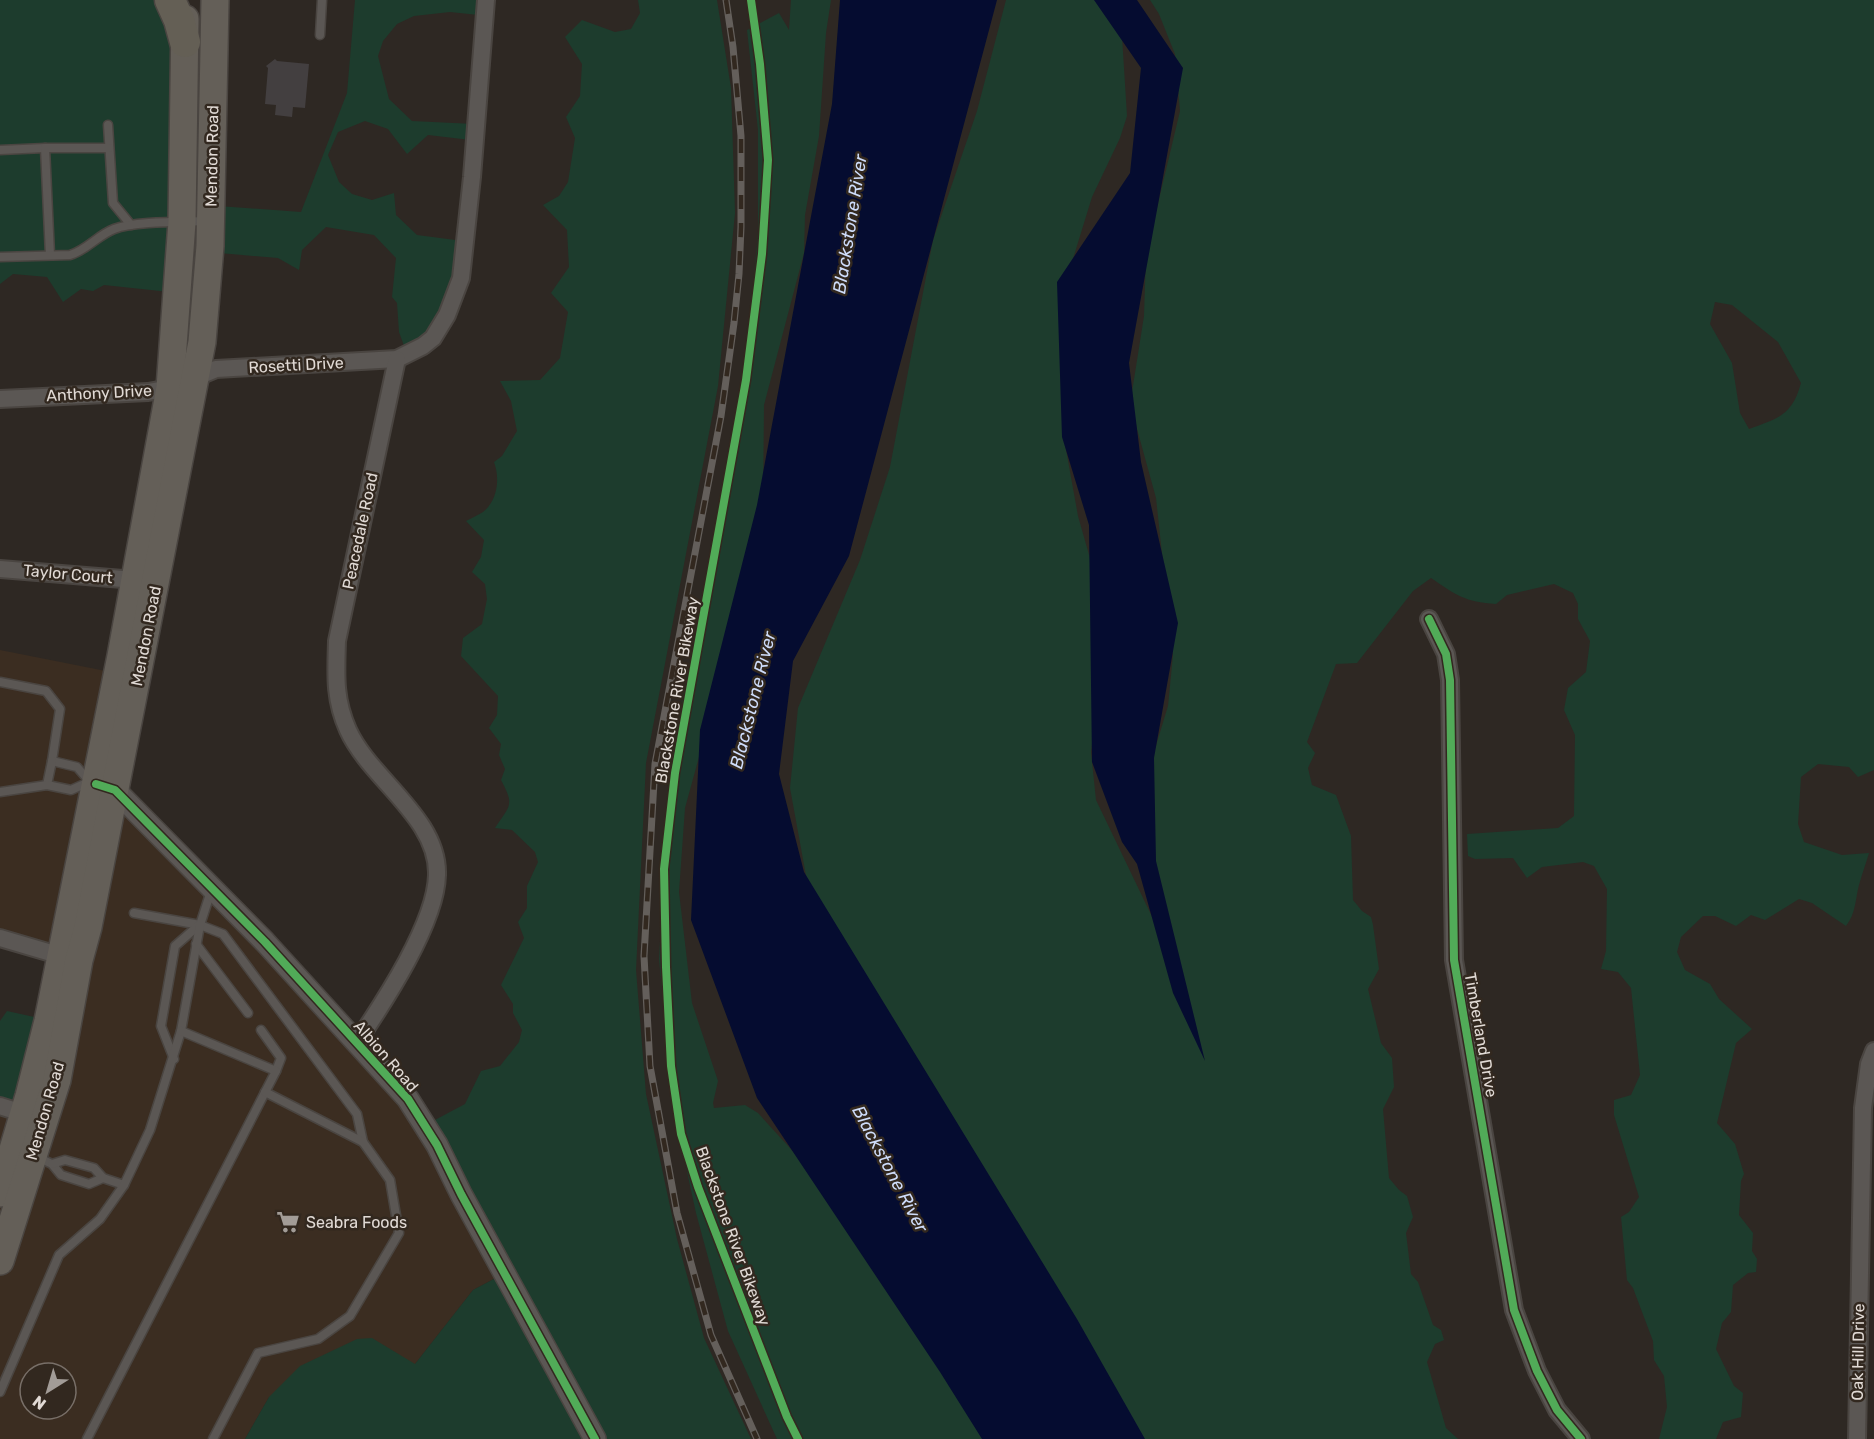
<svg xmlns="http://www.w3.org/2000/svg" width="1874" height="1439" viewBox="0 0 1874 1439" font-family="Rubik,sans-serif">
<rect width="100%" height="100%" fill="#2e2823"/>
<path fill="#3b2d21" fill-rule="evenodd" d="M0 650 126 675 108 773 360 1035 507 1272 473 1290 415 1364 269 1397 245 1439H0V1106L69 960 0 934ZM30 1373H66V1409H30Z"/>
<g fill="#1d3c2d" fill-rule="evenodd">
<path d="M0 0H175L179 293 104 285 93 291 81 289 63 302 47 277 13 274 0 284Z"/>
<path d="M355 0H489L488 16 450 12 414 16 397 24 383 41 378 56 389 99 412 121 474 124 479 141 428 135 407 154 388 129 365 121 338 132 328 155 339 182 352 194 372 200 394 193 396 215 417 235 463 241 450 317 407 354 399 332 397 303 392 297 396 258 374 235 326 227 302 250 299 270 278 258 219 253 218 206 301 212 347 93Z"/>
<path d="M638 0H717L731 88 735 213 718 386 646 763 636 970 646 1094 677 1239 704 1338 751 1439H245L269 1397 300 1366 357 1339 372 1338 415 1364 473 1290 507 1272 433 1121 465 1104 481 1071 500 1066 519 1042 522 1030 513 1013V1004L501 985 524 938 518 922 527 908V886L538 862 535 852 512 830 495 828C510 805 515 806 501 780L505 769 499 755 501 744 489 728 497 715 498 696 461 656 463 638 482 624 487 599 485 584 472 572 481 557 484 540 466 521C472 518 478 515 483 512 498 500 500 478 494 462L502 456 517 431 511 401 500 381 540 380 560 358 568 312 551 293 569 267 567 230 543 205 559 196 568 182 575 138 566 117 580 96 582 64 565 37 582 20 615 32 631 29 640 13Z"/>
<path d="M791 0H831L826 33 819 136 805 215 804 253 764 405 763 506 721 677 685 808 679 892 692 1003 718 1081 713 1103 714 1108 745 1105 758 1113 810 1170 991 1439H777L728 1331 696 1213 673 1108 659 959 670 764 739 407 744 376 758 233V130L747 30 779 13 789 30Z"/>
<path d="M1006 0H1100L1122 36 1127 116 1120 138 1092 197 1064 288 1065 444 1078 516 1103 604 1104 654 1091 752 1096 800 1156 925 1148 810 1150 775 1154 752 1168 706 1173 655 1156 498 1134 418 1132 392 1144 316 1146 254 1180 111 1175 54 1159 14 1150 0H1874V770L1858 777 1849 767 1818 764 1801 777 1798 824 1804 842 1842 855 1869 853C1866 863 1862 874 1859 885 1855 900 1856 913 1846 926L1812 903 1799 899 1765 920 1751 915 1736 926 1715 916H1703L1681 937 1677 952 1685 970 1710 984 1719 999 1752 1029 1736 1043 1717 1123 1735 1144 1744 1174 1741 1181 1739 1215 1753 1233 1752 1251 1757 1259 1756 1272 1748 1273 1733 1285 1731 1312 1722 1323 1716 1349 1734 1386 1743 1393 1741 1417 1723 1422 1716 1439H1659L1667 1407 1664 1376 1654 1360 1653 1341 1633 1288 1627 1280 1621 1217 1629 1212 1639 1197 1614 1115V1100L1631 1095 1640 1075 1631 988 1618 972 1601 969 1606 951 1607 889 1594 866 1583 862 1542 867 1527 878 1513 858 1475 859 1468 856 1467 834 1558 828 1574 816 1575 735 1564 710 1568 688 1586 672 1590 641 1578 619V604L1573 593 1554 584 1507 595 1496 604C1465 602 1456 595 1431 578L1413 591 1357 663 1336 664 1307 742 1315 753 1308 768 1312 785 1336 795 1351 836 1353 900 1362 911 1371 917 1373 925 1379 969 1368 989 1381 1043 1392 1058 1394 1087 1383 1109 1389 1178 1399 1190 1407 1196 1413 1217 1406 1233 1411 1274 1418 1282 1433 1325 1441 1330 1444 1340 1435 1344 1427 1362 1446 1428 1458 1439H1132L809 892 790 788 798 708 860 560 890 467 933 240 977 111ZM1715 302 1732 305 1778 342 1801 383C1792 416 1778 418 1749 429L1740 413 1732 363 1710 324Z"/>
<path d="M7 1011 48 1020 35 1111 0 1106V1021Z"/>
</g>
<g fill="#050c30">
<path d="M840 0H997L849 556 793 661 779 774 804 872 1077 1319 1145 1439H982L940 1372 757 1098 691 920 700 730 757 505 832 104Z"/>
<path d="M1094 0H1137L1183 68 1129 363 1141 462 1178 623 1154 758 1156 861 1205 1061 1173 993 1137 864 1122 842 1092 762 1089 525 1062 437 1057 282 1130 173 1141 68Z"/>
</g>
<path fill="#433f40" d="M275 59 277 61 309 64 305 108 293 107 292 117 275 115 276 105 265 104 268 68 266 66Z"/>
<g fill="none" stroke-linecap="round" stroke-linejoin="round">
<g stroke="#4a4541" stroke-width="11">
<g id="service">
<path d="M320 35 322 0"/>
<path d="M108 125 113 203 131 225"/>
<path d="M0 150 45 148"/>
<path d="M50 255 45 148H109"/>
<path d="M0 257 70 255C87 250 98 235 114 229 135 221 183 222 207 221"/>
<path d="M0 682 46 691 60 709 52 761 77 767 90 782"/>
<path d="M47 785 52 761"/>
<path d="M0 792 47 785 71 790 89 782"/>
<path d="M134 913 200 925 223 934 357 1114 363 1142"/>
<path d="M196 944 248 1013"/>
<path d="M261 1030 281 1058 276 1071"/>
<path d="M174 1059 161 1026 175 946 199 925"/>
<path d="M35 1156 52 1164 61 1175 89 1184 103 1178"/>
<path d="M52 1164 65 1160 94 1168 103 1178 124 1185"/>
<path d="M0 1392 59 1255 100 1219 124 1185 150 1130 181 1031 200 925 211 891"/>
<path d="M87 1439 276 1071 181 1031"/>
<path d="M213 1439 258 1353 318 1339 350 1316 399 1233 390 1180 363 1142 265 1092"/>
</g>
</g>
<g stroke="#4a4541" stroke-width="20">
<g id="minor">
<path d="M0 399 148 392 170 388 216 369 397 359 423 346 433 338 447 315 461 278 472 177 486 0"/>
<path d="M0 569 135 580"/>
<path d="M1429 619 1446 654 1450 680 1454 960 1514 1310 1537 1371 1557 1410 1581 1439"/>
<path d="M0 938 68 958"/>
<path d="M357 1042C384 1002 436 923 437 875 439 818 370 779 348 730 334 699 336 674 337 641L397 359"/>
<path d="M0 1106 32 1116"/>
<path d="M1857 1439 1863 1108 1869 1064 1874 1051"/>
</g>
</g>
<g stroke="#4a4541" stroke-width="24">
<path id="tertiary" d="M102 786 115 790 265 942 408 1099 437 1145 461 1194 595 1439"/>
</g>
<g stroke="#4a4541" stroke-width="30">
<g id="primary">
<path d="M0 1193 29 1096 48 1021 121 656 170 388 182 222 185 19"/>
<path d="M0 1261 57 1080 79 960 88 927 202 342 210 246 215 0"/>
</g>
</g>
<g stroke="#4a4541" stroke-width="33">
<path id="motorway" d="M170 0 179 20 185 42"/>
</g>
<use href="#service" stroke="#5b5754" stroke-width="8"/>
<use href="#minor" stroke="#5b5754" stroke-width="16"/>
<use href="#tertiary" stroke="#5b5754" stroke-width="21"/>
<use href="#primary" stroke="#645f58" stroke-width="27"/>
<use href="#motorway" stroke="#645f55" stroke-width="30"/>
<g stroke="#645f5b" stroke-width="7">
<path id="rail" d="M726 0 733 47 741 136V227L739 274 734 323 721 416 655 764 644 956 650 1066 677 1213 711 1335 757 1439"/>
</g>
<use href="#rail" stroke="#32281f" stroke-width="4.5" stroke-dasharray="14" stroke-linecap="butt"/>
<g stroke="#32281f" stroke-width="11">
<g id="cycleway">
<path d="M751 0 760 64 768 160 762 254 746 380 675 773 664 869 666 967 671 1066 681 1134 698 1187 787 1417 798 1439"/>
<path d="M1429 619 1446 654 1450 680 1454 960 1514 1310 1537 1371 1557 1410 1581 1439"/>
<path d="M96 784 115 790 265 942 408 1099 437 1145 461 1194 595 1439"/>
</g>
</g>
<use href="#cycleway" stroke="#51ab58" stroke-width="8"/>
</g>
<defs>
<g id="supermarket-bare" transform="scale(1.8)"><path d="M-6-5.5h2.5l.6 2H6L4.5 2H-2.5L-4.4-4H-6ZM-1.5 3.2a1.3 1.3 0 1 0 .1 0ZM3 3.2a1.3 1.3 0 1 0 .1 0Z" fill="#a29c97" stroke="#32281f" stroke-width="2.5" paint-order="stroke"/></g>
</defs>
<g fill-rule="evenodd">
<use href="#supermarket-bare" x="288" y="1222"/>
</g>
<g text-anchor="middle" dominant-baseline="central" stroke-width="5" stroke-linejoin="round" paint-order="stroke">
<g font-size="16" fill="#e1dad5" stroke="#32281f">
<text transform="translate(212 156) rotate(-89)">Mendon Road</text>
<text transform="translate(296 365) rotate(-3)">Rosetti Drive</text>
<text transform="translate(99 393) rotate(-3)">Anthony Drive</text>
<text transform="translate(360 531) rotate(-78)">Peacedale Road</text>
<text transform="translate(68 574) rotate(5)">Taylor Court</text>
<text transform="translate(146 636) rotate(-79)">Mendon Road</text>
<text transform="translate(677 690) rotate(-80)">Blackstone River Bikeway</text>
<text transform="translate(1481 1035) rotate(80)">Timberland Drive</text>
<text transform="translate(386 1056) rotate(49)">Albion Road</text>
<text transform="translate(45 1111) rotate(-74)">Mendon Road</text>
<text transform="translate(733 1236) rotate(70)">Blackstone River Bikeway</text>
<text transform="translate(1858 1352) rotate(-89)">Oak Hill Drive</text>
</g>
<g font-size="16" fill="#e1dad5" stroke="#32281f" text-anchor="start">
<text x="306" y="1222">Seabra Foods</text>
</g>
<g font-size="18" font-style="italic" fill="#cedcfa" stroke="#32281f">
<text transform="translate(850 224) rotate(-81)">Blackstone River</text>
<text transform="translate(753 700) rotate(-76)">Blackstone River</text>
<text transform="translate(890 1169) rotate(62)">Blackstone River</text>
</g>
</g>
<g transform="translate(48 1391) rotate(217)"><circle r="28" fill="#32281f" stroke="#786f68" stroke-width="1.5"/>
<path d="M0-4.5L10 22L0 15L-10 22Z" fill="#a29c97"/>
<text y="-9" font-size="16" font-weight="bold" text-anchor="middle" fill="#e1dad5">N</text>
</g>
</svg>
